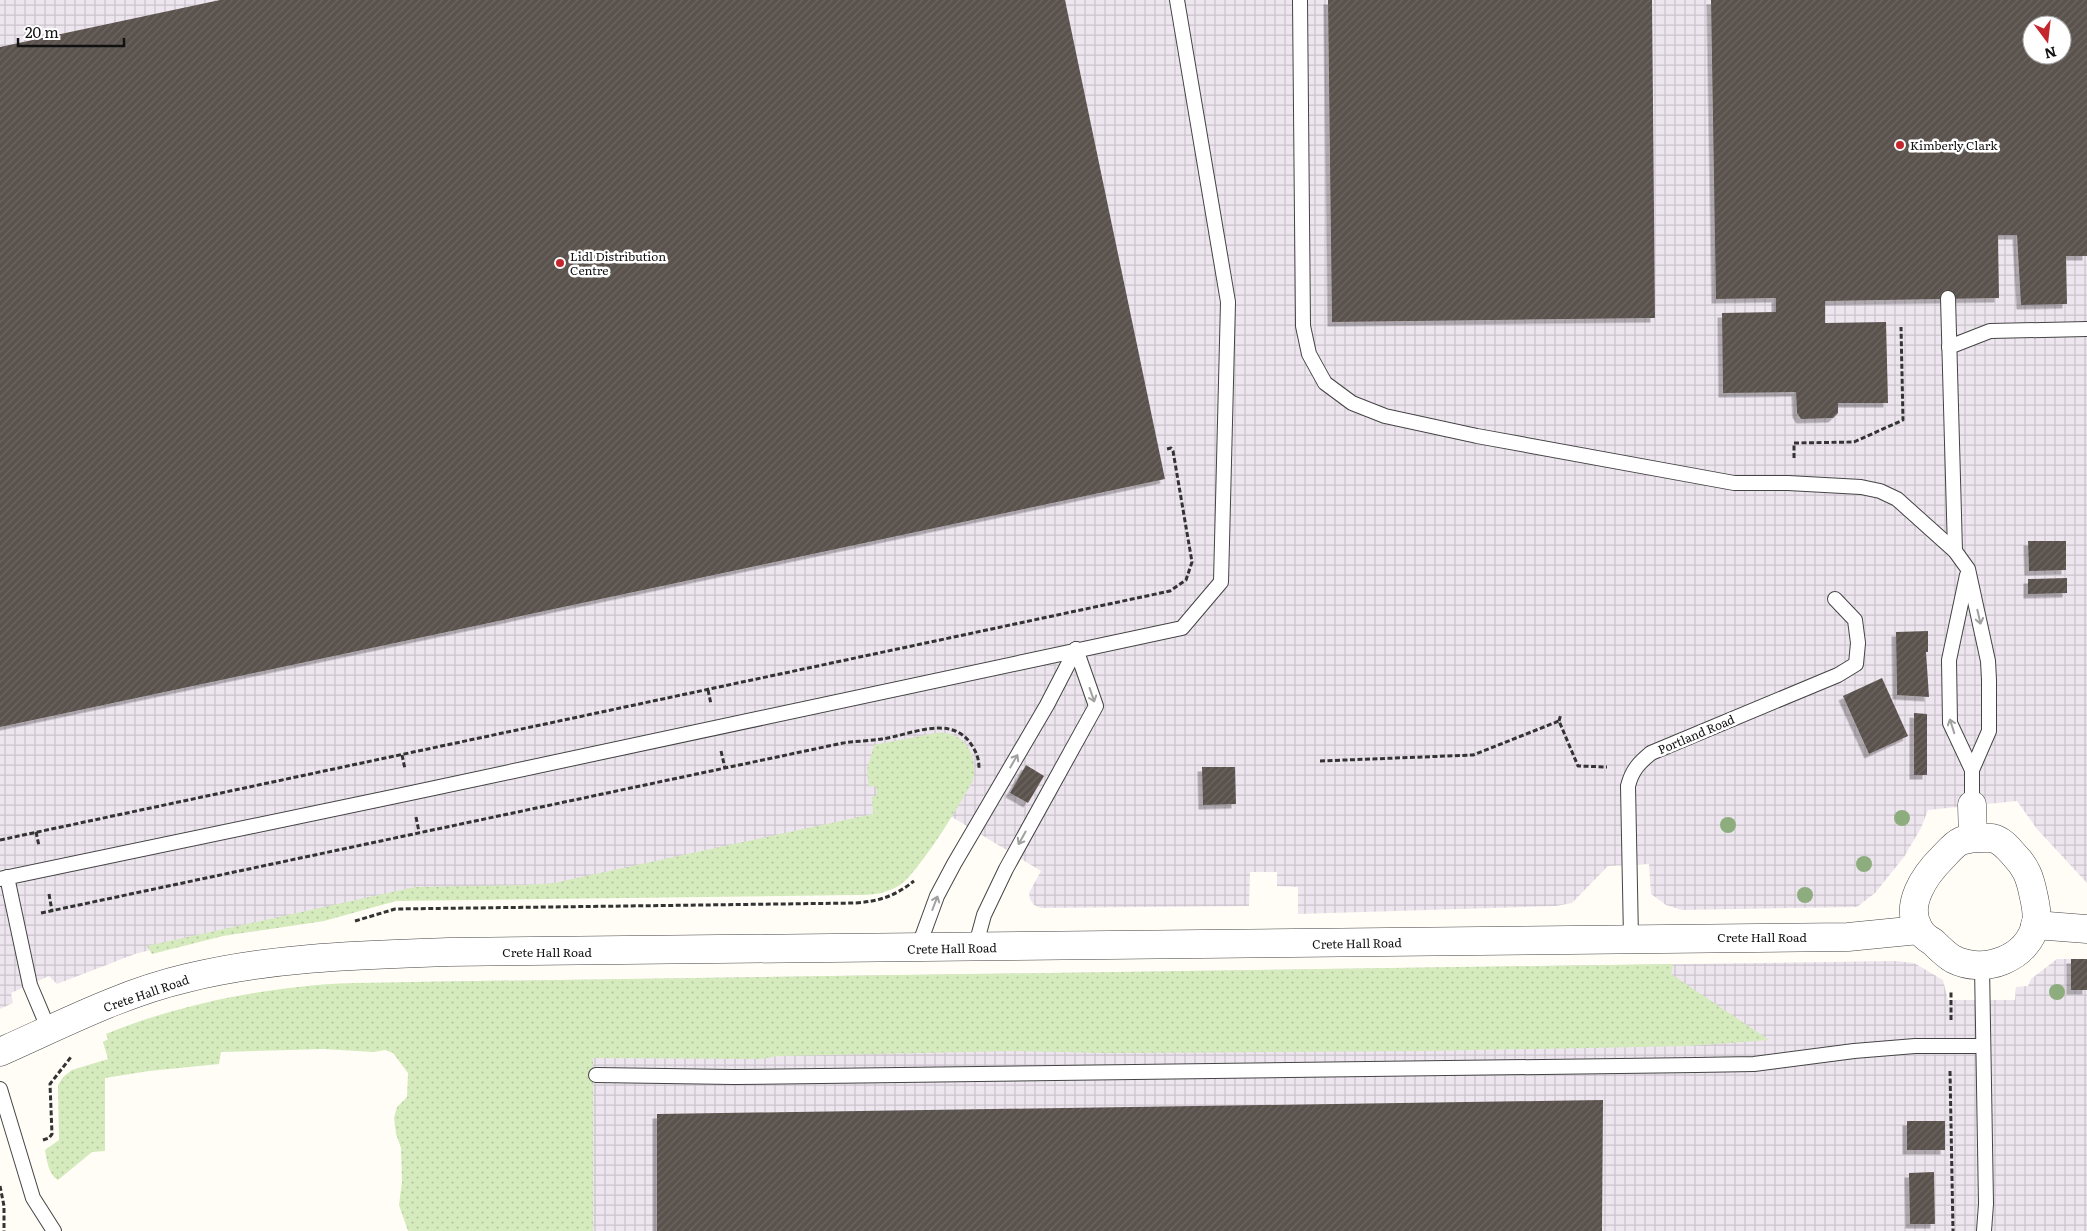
<svg xmlns="http://www.w3.org/2000/svg" width="2087" height="1231" viewBox="0 0 2087 1231" font-family="Literata,serif">
<defs>
<pattern id="industrial-grid" width="8" height="8" patternUnits="userSpaceOnUse" patternTransform="scale(1.25)"><rect width="8" height="8" fill="#eee6ef"/><path d="M0 4h8M4 0v8" fill="none" stroke="#cbc4cc"/></pattern>
<pattern id="grass-dots" width="8" height="8" patternUnits="userSpaceOnUse" patternTransform="scale(1.25)"><rect width="8" height="8" fill="#d5ebbd"/><path d="M2 2h.1M6 6h.1" fill="none" stroke="#b6c8a1" stroke-width="1.8" stroke-linecap="round"/></pattern>
<pattern id="building-hatch" width="6" height="6" patternUnits="userSpaceOnUse" patternTransform="scale(1.25)"><rect width="6" height="6" fill="#5a524d"/><path d="M-1 1l2-2M0 6l6-6M5 7l2-2" fill="none" stroke="#6d6662"/></pattern>
<filter id="shadow"><feDropShadow dx="-4.5" dy="4.5" stdDeviation="0" flood-color="#0004"/></filter>
</defs>
<rect width="100%" height="100%" fill="#fffdf5"/>
<g fill="url(#industrial-grid)" fill-rule="evenodd">
<path d="M0 0H2087V883L2037 829 2017 801 1928 810 1921 828 1904 857 1875 893 1857 907 1682 910 1666 905 1651 894 1649 864 1608 866 1572 903 1556 906 1298 914V887L1277 886V872H1250L1249 906 1041 908 1034 905 1030 899 1029 893 1041 871 947 814 915 867 410 896 174 944 135 954 57 984 49 976 11 993 13 1003 0 1009ZM2032 25H2062V55H2032Z"/>
<path d="M2057 959H2087V1231H416L412 982 1895 961 1914 963 1943 980 1948 1000H2015L2016 987 2028 986 2031 979Z"/>
</g>
<g fill="url(#grass-dots)">
<path d="M936 733C963 730 979 754 973 780 962 802 919 872 900 885 886 894 872 895 856 895L396 901 324 921 223 936 152 954 147 946 415 887 524 885 554 883 873 814 872 797 877 795 876 786 869 787 867 770 874 745Z"/>
<path d="M1673 964 1671 974 1769 1040 1688 1046 1427 1051 1107 1053 1013 1051 778 1056 760 1059 593 1058V1231H408L399 1205 402 1182 401 1148 396 1134 394 1118 397 1107 407 1097 408 1073 393 1053 385 1050 374 1052 323 1049 221 1052 219 1064 149 1071 105 1078V1151L92 1152 58 1180C48 1174 47 1160 45 1150L59 1140 58 1085 63 1077 72 1070 108 1059 103 1042 108 1039 106 1034C167 1009 233 994 298 987 335 982 374 983 412 982Z"/>
</g>
<g fill="url(#building-hatch)" fill-rule="evenodd" filter="url(#shadow)">
<path d="M220 0H1065L1165 479 0 727V47Z"/>
<path d="M1328 0H1652L1655 318 1332 322Z"/>
<path d="M1711 0H2087V256H2066L2067 304 2021 305 2017 235H1998L1999 298 1825 301V323L1886 322 1888 403H1838V413L1833 418 1801 419 1797 413 1796 392 1723 393 1722 313 1776 312V298L1716 299ZM2032 25H2062V55H2032Z"/>
<path d="M2028 541H2066V570L2029 571Z"/>
<path d="M2067 578V593L2028 594V579Z"/>
<path d="M1928 631V652H1926L1929 697 1897 695 1896 632Z"/>
<path d="M1882 678 1908 736 1869 754 1843 696Z"/>
<path d="M1914 713 1927 714V775H1914Z"/>
<path d="M1026 765 1044 776 1028 803 1010 793Z"/>
<path d="M1202 767H1235L1236 804 1203 805Z"/>
<rect x="2071" y="959" width="16" height="31"/>
<path d="M1603 1100 1602 1231H657V1114Z"/>
<rect x="1907" y="1121" width="38" height="29"/>
<path d="M1934 1172 1935 1224H1910L1909 1173Z"/>
</g>
<g fill="none" stroke-linecap="round" stroke-linejoin="round">
<g stroke="#444" stroke-width="16">
<g id="service">
<path d="M1300 0 1303 326 1309 354 1325 383 1352 403 1385 416 1477 436 1734 483H1788L1861 487 1880 491 1897 499 1955 551 1968 569 1988 661 1989 680V731L1972 770V805"/>
<path d="M1948 298 1955 551"/>
<path d="M1949 347 1990 331 2087 329"/>
<path d="M1967 575 1949 660 1950 723 1972 770"/>
<path d="M7 877 30 985 49 1030"/>
<path d="M0 879 411 793 1182 628 1221 582 1228 302 1177 0"/>
<path d="M1631 938 1628 786C1632 770 1639 763 1651 753L1838 675 1856 664 1858 643 1855 620 1835 599"/>
<path d="M918 948 937 896 954 864 1047 705 1076 649"/>
<path d="M975 948 984 915 1006 869 1096 706 1076 649"/>
<path d="M1982 966 1986 1204 1984 1231"/>
<path d="M596 1075 734 1077 1696 1065 1754 1064 1854 1051 1915 1046H1983"/>
<path d="M0 1089 33 1198 54 1231"/>
</g>
</g>
<g stroke="#444" stroke-width="29">
<g id="minor">
<path d="M1972 805 1973 838"/>
<path d="M1992 838C2002 840 2008 848 2015 856 2026 867 2030 878 2033 893 2035 902 2038 913 2036 923 2028 959 1984 975 1953 959 1946 955 1939 948 1933 942 1928 939 1922 935 1919 929 1904 905 1925 875 1942 858 1947 853 1954 844 1961 841 1971 837 1982 838 1992 838Z"/>
<path d="M2035 925 2087 929"/>
<path d="M0 1052C61 1025 122 993 187 978 272 957 361 955 448 952L1848 937 1919 930"/>
</g>
</g>
<g stroke="#333" stroke-width="3" stroke-dasharray="5 2.5" stroke-linecap="butt">
<path d="M1794 458V443L1854 442 1903 420 1901 327"/>
<path d="M708 690 711 704"/>
<path d="M1559 721 1561 714"/>
<path d="M721 751 725 768"/>
<path d="M402 755 405 769"/>
<path d="M1320 761 1473 755 1559 721 1578 766 1607 767"/>
<path d="M416 817 419 832"/>
<path d="M36 832 39 846"/>
<path d="M0 840 1170 591 1186 580 1192 562 1173 451 1171 448 1167 449"/>
<path d="M49 894 52 911"/>
<path d="M41 913 843 743C856 741 870 741 882 739 909 735 947 716 968 740 975 749 979 757 979 768"/>
<path d="M355 921 395 909 856 903C880 901 895 896 914 881"/>
<path d="M1951 1020V991"/>
<path d="M1950 1071 1953 1231"/>
<path d="M43 1140 49 1138 52 1134 50 1084 71 1057"/>
<path d="M0 1186 4 1206V1231"/>
</g>
<use href="#service" stroke="#fff" stroke-width="14"/>
<use href="#minor" stroke="#fff" stroke-width="28"/>
</g>
<g fill="#8dad7f">
<circle cx="1902" cy="818" r="8"/>
<circle cx="1728" cy="825" r="8"/>
<circle cx="1864" cy="864" r="8"/>
<circle cx="1805" cy="895" r="8"/>
<circle cx="2057" cy="992" r="8"/>
</g>
<defs><path id="oneway-shaft" d="M-6 0H5M1.5-3L5.5 0L1.5 3" fill="none" stroke-width="1.6" stroke-linecap="round" stroke-linejoin="round" transform="scale(1.25)"/></defs>
<g stroke="#a0a0a0">
<use href="#oneway-shaft" transform="translate(1979 617) rotate(77)"/>
<use href="#oneway-shaft" transform="translate(1092 695) rotate(71)"/>
<use href="#oneway-shaft" transform="translate(1952 726) rotate(-108)"/>
<use href="#oneway-shaft" transform="translate(1014 761) rotate(-60)"/>
<use href="#oneway-shaft" transform="translate(1022 838) rotate(119)"/>
<use href="#oneway-shaft" transform="translate(935 903) rotate(-69)"/>
</g>
<g fill="#c4262e" stroke="#fff" stroke-width="2">
<circle cx="1900" cy="145" r="5"/>
<circle cx="560" cy="263" r="5"/>
</g>
<g text-anchor="middle" dominant-baseline="central" stroke-width="5" stroke-linejoin="round" paint-order="stroke">
<g font-size="12" fill="#111" stroke="#fff" text-anchor="start">
<text x="1910" y="145">Kimberly Clark</text>
<text x="570" y="256">Lidl Distribution<tspan x="570" dy="14">Centre</tspan></text>
</g>
<g font-size="12" fill="#111" stroke="#fff">
<text transform="translate(1696 734) rotate(-23)">Portland Road</text>
<text x="1762" y="937">Crete Hall Road</text>
<text transform="translate(1357 943) rotate(-1)">Crete Hall Road</text>
<text transform="translate(952 948) rotate(-1)">Crete Hall Road</text>
<text x="547" y="952">Crete Hall Road</text>
<text transform="translate(146 993) rotate(-19)">Crete Hall Road</text>
</g>
</g>
<g transform="translate(2047 40) rotate(165)"><circle r="24" fill="#ffffff" stroke="#a0a0a0"/>
<path d="M0-4L9 19L0 12L-9 19Z" fill="#c4262e"/>
<text y="-8" font-size="14" font-weight="bold" text-anchor="middle" fill="#111111">N</text>
</g>
<path d="M18 38v8h106v-8" fill="none" stroke="#111111" stroke-width="2.5"/>
<text x="25" y="38" font-size="15" fill="#111111" stroke="#ffffff" stroke-width="4" paint-order="stroke">20 m</text>
</svg>
